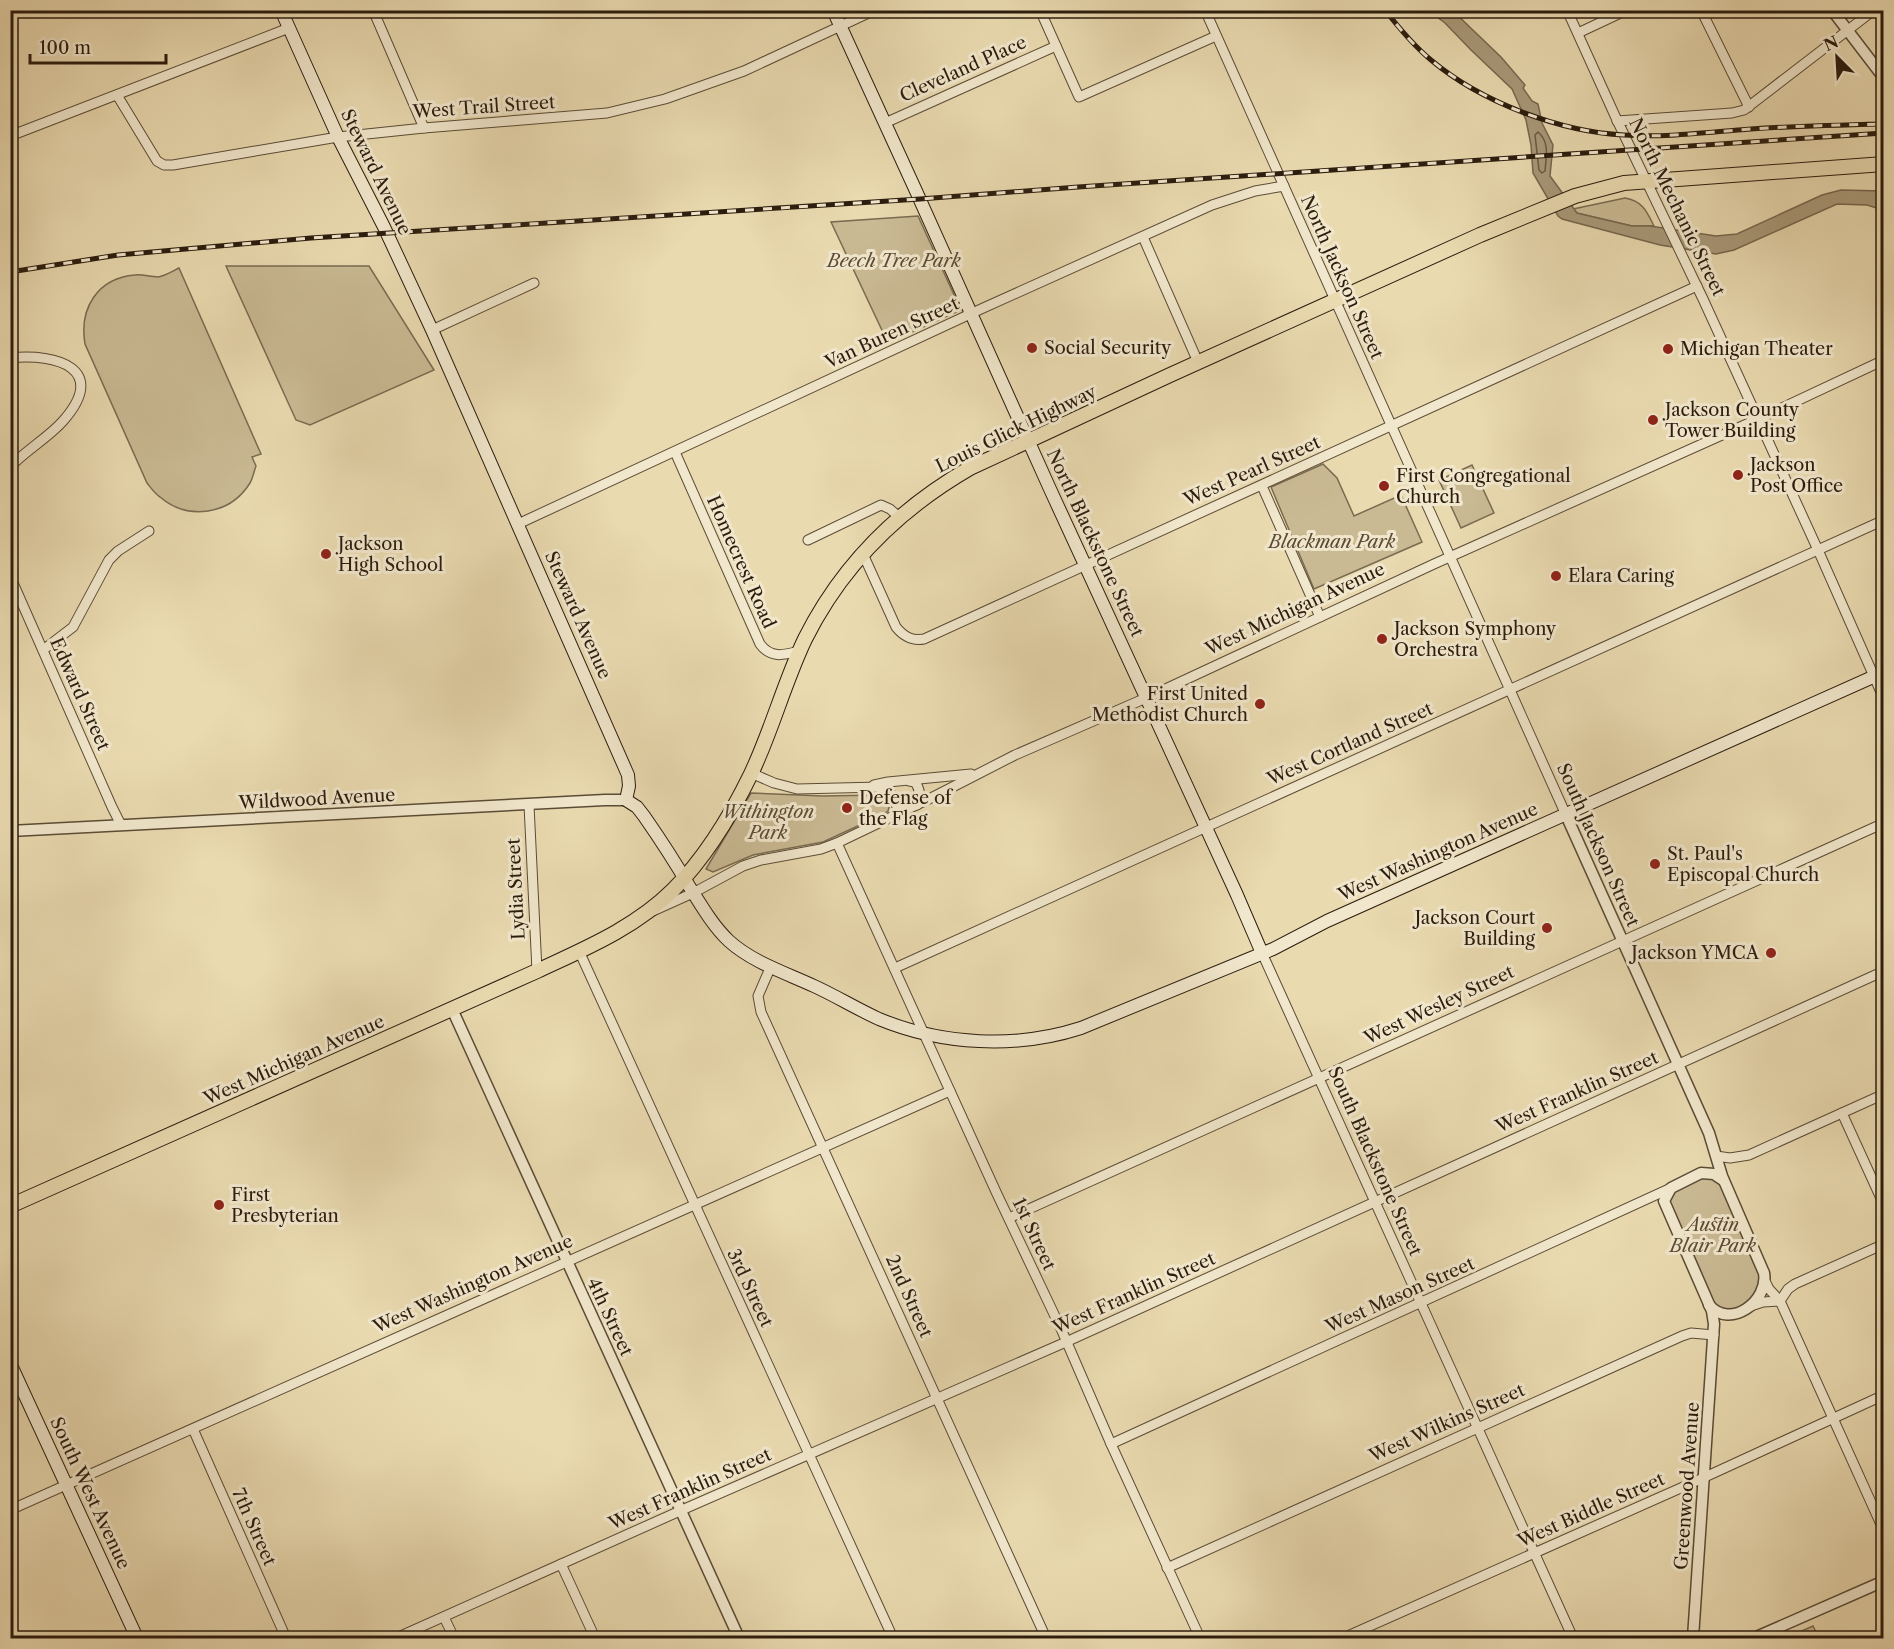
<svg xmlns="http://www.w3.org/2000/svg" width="1894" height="1649" viewBox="0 0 1894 1649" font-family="'Libre Caslon Text',serif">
<rect width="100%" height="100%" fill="#eadab0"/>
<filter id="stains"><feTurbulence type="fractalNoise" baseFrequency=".00333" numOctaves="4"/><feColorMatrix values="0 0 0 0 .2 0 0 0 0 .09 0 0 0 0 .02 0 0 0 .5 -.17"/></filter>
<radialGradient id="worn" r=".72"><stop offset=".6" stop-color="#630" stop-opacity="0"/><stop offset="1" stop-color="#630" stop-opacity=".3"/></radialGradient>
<g fill="#caba94" stroke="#7a6b51" stroke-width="1.5">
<path d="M1625 198C1643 201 1647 212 1654 226H1632L1576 213 1573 209Z"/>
<path d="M918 216 961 310 888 343 831 222Z"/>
<path d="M226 266H369L434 370 310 425 296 420Z"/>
<path d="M179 268 261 454 252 457 256 466C254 471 253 478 250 483 230 515 188 521 160 497 155 494 151 488 147 483L85 344C79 309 97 278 135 275 142 274 150 277 158 277 165 276 173 271 179 268Z"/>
<path d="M1323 464 1337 478 1354 516 1401 495 1422 542 1314 589 1271 487Z"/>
<path d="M1472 465 1494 513 1461 528 1439 480Z"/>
<path d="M751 793 823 796 880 795 887 797 890 804 888 811 884 814 823 842 753 855 713 872 706 869Z"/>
<path d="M1701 1173 1721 1177 1764 1273 1751 1306 1718 1313 1664 1198Z"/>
<path d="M1813 1626 1819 1638H1786Z"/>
</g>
<path fill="#a99979" stroke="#77674e" stroke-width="1.5" d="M1429 11H1453L1501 57 1525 85 1523 88 1532 101 1538 104 1542 123 1553 145 1550 176 1577 213 1632 226H1650L1716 236 1737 234 1822 195 1841 190 1883 191V210L1867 205 1837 204 1734 250 1716 254 1660 245 1562 219 1558 216 1533 173 1531 145 1526 120 1512 89 1471 50 1445 23Z"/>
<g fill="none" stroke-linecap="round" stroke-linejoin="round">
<path stroke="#6a5a44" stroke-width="1.5" d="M1538 132C1550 142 1546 157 1545 171L1542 173 1539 170 1535 135Z"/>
<g stroke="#5b4c36" stroke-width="11">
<g id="minor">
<path d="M373 10 424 128"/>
<path d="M1040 10 1079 97 1216 36"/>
<path d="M1205 10 1566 815"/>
<path d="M1567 10 1616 118 1703 299 1818 550 1884 699"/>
<path d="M1701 10 1749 107"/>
<path d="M1578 33 1627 10"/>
<path d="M117 95 157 161 164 165H173L338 137 424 128 607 113 665 99 744 71 875 10"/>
<path d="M1617 121 1732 113 1744 110 1874 10"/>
<path d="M885 123 1056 46"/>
<path d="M10 136 289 28"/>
<path d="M1143 237 1198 362"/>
<path d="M432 330 534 283"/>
<path d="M10 358C57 353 109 369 63 421 48 438 26 450 10 467"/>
<path d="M675 452 760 644C771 659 784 655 800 651"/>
<path d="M1262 486 1320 617"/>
<path d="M518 524 981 309 1212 205 1255 191 1284 186"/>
<path d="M808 540 881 505 890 509 899 517"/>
<path d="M863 554 896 627C904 637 912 641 924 639L1697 286"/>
<path d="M10 576 112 807 121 825"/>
<path d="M43 650 73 627 109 560 118 551 149 531"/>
<path d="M751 773 774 783 797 789 880 787 891 794 900 813"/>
<path d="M909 781 915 782C920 789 921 797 917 805"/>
<path d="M874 785 888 782 971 774"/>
<path d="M529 805 537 971"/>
<path d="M837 843 997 1194 1062 1331 1111 1444 1200 1638"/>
<path d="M653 911 693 893 743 866 761 860 821 849 837 843 933 797 1015 755 1146 698 1434 564 1769 414 1884 360"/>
<path d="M579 951 893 1638"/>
<path d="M1262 953 1573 1638"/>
<path d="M771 966 758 996 761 1012 1046 1638"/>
<path d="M895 968 1884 520"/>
<path d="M1842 1113 1884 1205"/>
<path d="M1716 1156 1730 1158 1749 1155 1884 1094"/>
<path d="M1009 1218 1884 823"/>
<path d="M1765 1281 1769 1289 1780 1301 1884 1531"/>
<path d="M1780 1301 1788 1289 1795 1284 1884 1244"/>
<path d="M1751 1306 1763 1302 1780 1301"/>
<path d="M193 1429 286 1638"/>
<path d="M1111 1444 1671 1188"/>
<path d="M10 1510 950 1091"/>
<path d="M561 1564 595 1638"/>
<path d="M1167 1568 1682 1336 1691 1333 1714 1335"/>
<path d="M444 1617 454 1638"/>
<path d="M396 1638 691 1506 1066 1342 1884 971"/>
<path d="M1343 1638 1692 1483 1884 1395"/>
</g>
</g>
<g stroke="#5b4c36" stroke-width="13">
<g id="tertiary">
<path d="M1832 10 1884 78"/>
<path d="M1566 815 1709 1133 1722 1176 1764 1273C1769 1301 1730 1330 1709 1305"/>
<path d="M10 831 605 800H626"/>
<path d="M452 1009 739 1638"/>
<path d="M1693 1638 1714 1324 1712 1311 1664 1201 1671 1188 1701 1173 1714 1174 1723 1180"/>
<path d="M1754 1638 1884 1581"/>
</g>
</g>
<g stroke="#2b1c0e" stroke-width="14">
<g id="secondary">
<path d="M281 10 338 137 384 227 432 330 628 775 629 786 626 800 637 807 644 816C660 839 675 862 689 886 701 905 713 926 729 941 752 962 786 973 814 986 836 996 857 1009 879 1019 942 1045 1016 1049 1081 1028L1273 949 1327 921 1884 672"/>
<path d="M833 10 916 191 1050 489 1237 895 1262 953"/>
<path d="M10 1363 137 1638"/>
</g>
</g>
<g stroke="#2b1c0e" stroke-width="16">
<path id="primary" d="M10 1206 537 971C584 949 635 928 673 890 705 858 731 815 751 774 772 730 784 683 805 639 842 565 899 509 970 468L1170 375 1480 235 1575 196 1624 183 1884 164"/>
</g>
<use href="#minor" stroke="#f1e7cc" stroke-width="9"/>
<use href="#tertiary" stroke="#f1e7cc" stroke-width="10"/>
<use href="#secondary" stroke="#f1e7cc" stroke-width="12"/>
<use href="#primary" stroke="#eadab0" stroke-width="14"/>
<g stroke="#2b1c0e" stroke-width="5">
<g id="rail">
<path d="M1385 10C1399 28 1414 46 1431 60 1481 102 1560 132 1624 135 1666 138 1709 132 1751 129 1796 126 1839 125 1884 124"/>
<path d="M10 272 118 255 311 238 920 199 1078 187 1884 133"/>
</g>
</g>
<use href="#rail" stroke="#f1e7cc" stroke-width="3" stroke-dasharray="9" stroke-linecap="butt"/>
</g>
<g fill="#8f2418" stroke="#f1e7cc" stroke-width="2">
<circle cx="1032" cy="348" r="6"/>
<circle cx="1668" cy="349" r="6"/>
<circle cx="1653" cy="420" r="6"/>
<circle cx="1738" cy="475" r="6"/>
<circle cx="1384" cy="486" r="6"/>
<circle cx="326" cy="554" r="6"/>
<circle cx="1556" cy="576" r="6"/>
<circle cx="1382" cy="639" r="6"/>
<circle cx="1260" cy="704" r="6"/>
<circle cx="847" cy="808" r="6"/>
<circle cx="1655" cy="864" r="6"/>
<circle cx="1547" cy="928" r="6"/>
<circle cx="1771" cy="953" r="6"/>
<circle cx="219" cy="1205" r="6"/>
</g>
<g text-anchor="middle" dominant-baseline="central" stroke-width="6" stroke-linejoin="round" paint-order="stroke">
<g font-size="18" fill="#2b1c0e" stroke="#f1e7cc">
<text transform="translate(963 69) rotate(-24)">Cleveland Place</text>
<text transform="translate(484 107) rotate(-4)">West Trail Street</text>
<text transform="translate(376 172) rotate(64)">Steward Avenue</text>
<text transform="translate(1677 207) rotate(64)">North Mechanic Street</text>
<text transform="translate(1342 277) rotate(66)">North Jackson Street</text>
<text transform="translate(892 333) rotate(-25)">Van Buren Street</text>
<text transform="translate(1016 429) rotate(-26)">Louis Glick Highway</text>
<text transform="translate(1252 471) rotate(-24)">West Pearl Street</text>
<text transform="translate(1095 543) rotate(65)">North Blackstone Street</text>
<text transform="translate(741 562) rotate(66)">Homecrest Road</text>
<text transform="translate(1295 609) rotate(-25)">West Michigan Avenue</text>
<text transform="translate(578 615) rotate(66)">Steward Avenue</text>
<text transform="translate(80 694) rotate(66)">Edward Street</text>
<text transform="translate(1350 744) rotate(-24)">West Cortland Street</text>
<text transform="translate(317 799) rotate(-3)">Wildwood Avenue</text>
<text transform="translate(1598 845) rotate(66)">South Jackson Street</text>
<text transform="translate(1438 852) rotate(-24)">West Washington Avenue</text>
<text transform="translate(516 889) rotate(-93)">Lydia Street</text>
<text transform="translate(1439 1005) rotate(-25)">West Wesley Street</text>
<text transform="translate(294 1060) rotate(-24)">West Michigan Avenue</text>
<text transform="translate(1577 1092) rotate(-24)">West Franklin Street</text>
<text transform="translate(1375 1161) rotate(66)">South Blackstone Street</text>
<text transform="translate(1034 1234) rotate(65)">1st Street</text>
<text transform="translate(473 1284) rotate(-24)">West Washington Avenue</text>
<text transform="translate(750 1288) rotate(65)">3rd Street</text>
<text transform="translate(1134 1293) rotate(-24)">West Franklin Street</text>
<text transform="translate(1400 1295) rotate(-24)">West Mason Street</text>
<text transform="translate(909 1296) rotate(66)">2nd Street</text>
<text transform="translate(610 1317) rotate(65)">4th Street</text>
<text transform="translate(1447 1423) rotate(-24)">West Wilkins Street</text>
<text transform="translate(1687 1486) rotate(-86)">Greenwood Avenue</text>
<text transform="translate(690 1489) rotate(-24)">West Franklin Street</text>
<text transform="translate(90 1493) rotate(65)">South West Avenue</text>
<text transform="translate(1591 1510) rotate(-24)">West Biddle Street</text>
<text transform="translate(254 1527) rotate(66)">7th Street</text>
</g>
<g font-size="18" font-style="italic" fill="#5b4b36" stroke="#f1e7cc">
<text x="894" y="261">Beech Tree Park</text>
<text x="1332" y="542">Blackman Park</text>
<text x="768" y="812">Withington<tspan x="768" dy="21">Park</tspan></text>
<text x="1713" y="1225">Austin<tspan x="1713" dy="21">Blair Park</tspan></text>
</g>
<g font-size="18" fill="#2b1c0e" stroke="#f1e7cc" text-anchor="start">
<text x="1044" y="348">Social Security</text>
<text x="1680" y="349">Michigan Theater</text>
<text x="1665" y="410">Jackson County<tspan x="1665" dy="21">Tower Building</tspan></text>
<text x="1750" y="465">Jackson<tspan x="1750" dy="21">Post Office</tspan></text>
<text x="1396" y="476">First Congregational<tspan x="1396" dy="21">Church</tspan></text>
<text x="338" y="544">Jackson<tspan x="338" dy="21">High School</tspan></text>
<text x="1568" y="576">Elara Caring</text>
<text x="1394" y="629">Jackson Symphony<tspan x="1394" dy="21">Orchestra</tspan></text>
<text x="1248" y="694" text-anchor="end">First United<tspan x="1248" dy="21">Methodist Church</tspan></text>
<text x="859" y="798">Defense of<tspan x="859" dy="21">the Flag</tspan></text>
<text x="1667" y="854">St. Paul's<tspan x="1667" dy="21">Episcopal Church</tspan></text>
<text x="1535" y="918" text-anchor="end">Jackson Court<tspan x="1535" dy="21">Building</tspan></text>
<text x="1759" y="953" text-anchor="end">Jackson YMCA</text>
<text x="231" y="1195">First<tspan x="231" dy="21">Presbyterian</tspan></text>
</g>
</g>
<rect width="1894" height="1649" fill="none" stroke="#eadab0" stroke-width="36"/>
<rect x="12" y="12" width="1870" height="1625" fill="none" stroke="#2b1c0e" stroke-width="3"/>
<rect x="18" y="18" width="1858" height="1613" fill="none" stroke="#2b1c0e" stroke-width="1.5"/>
<g transform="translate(1837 57) rotate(336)" stroke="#f1e7cc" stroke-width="4.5" paint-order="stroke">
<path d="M0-4.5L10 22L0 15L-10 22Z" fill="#2b1c0e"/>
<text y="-9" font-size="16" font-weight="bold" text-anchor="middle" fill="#2b1c0e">N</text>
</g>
<path d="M30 54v9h136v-9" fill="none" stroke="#2b1c0e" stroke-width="3"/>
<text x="39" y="54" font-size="18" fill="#2b1c0e" stroke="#f1e7cc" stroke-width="4.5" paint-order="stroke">100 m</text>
<rect width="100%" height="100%" filter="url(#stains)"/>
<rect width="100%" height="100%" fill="url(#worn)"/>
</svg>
